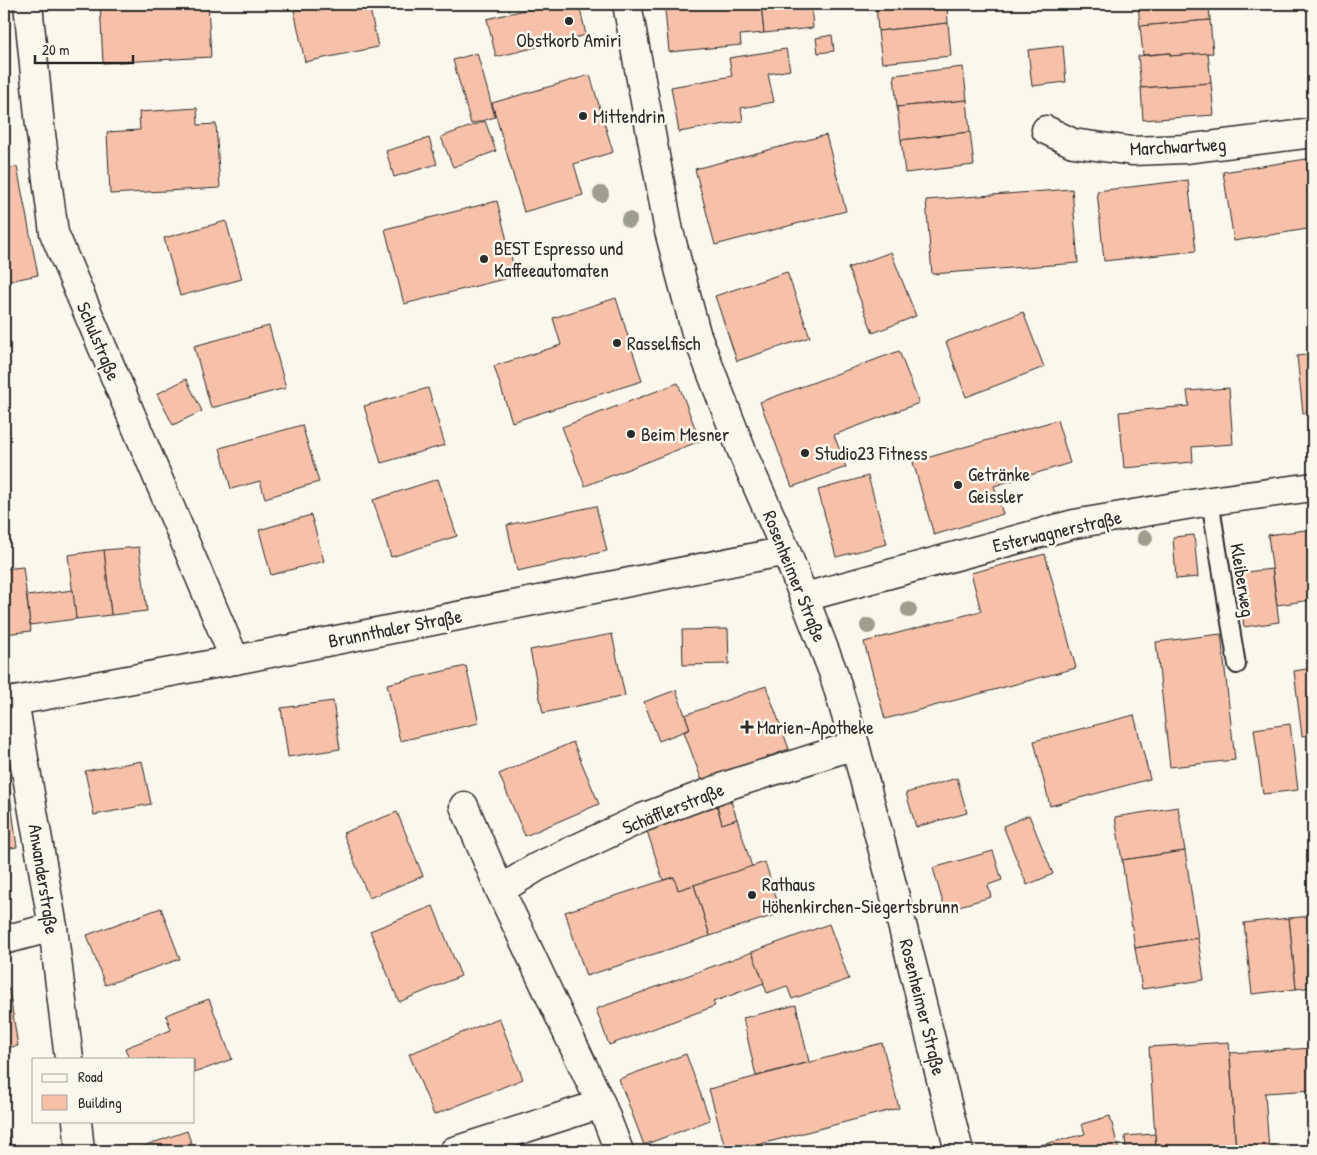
<svg xmlns="http://www.w3.org/2000/svg" width="1317" height="1155" viewBox="0 0 1317 1155" font-family="'Patrick Hand',sans-serif">
<rect width="100%" height="100%" fill="#fbf7ec"/>
<filter id="ink" filterUnits="userSpaceOnUse"><feTurbulence type="fractalNoise" baseFrequency=".02" numOctaves="2"/><feDisplacementMap in="SourceGraphic" scale="10" xChannelSelector="R" yChannelSelector="G"/><feConvolveMatrix kernelMatrix="1 2 1 2 8 2 1 2 1" color-interpolation-filters="sRGB"/></filter>
<g filter="url(#ink)">
<g fill="#f6c1a8" stroke="#2b2b2b">
<path d="M100 4H208L211 57 103 63Z"/>
<path d="M325 4H369L378 47 305 62 294 10Z"/>
<path d="M549 4H567L568 7 579 4 586 35 496 57 487 19Z"/>
<path d="M733 4H761L764 33 740 35 741 45 669 52 665 10Z"/>
<path d="M761 4H811L813 28 764 33Z"/>
<path d="M876 4H947L948 23 878 31Z"/>
<path d="M1138 4H1209L1210 20 1140 26Z"/>
<path d="M1210 20 1213 53 1170 56V53L1143 55 1140 26Z"/>
<path d="M948 23 951 56 882 63 878 31Z"/>
<path d="M832 35 834 51 818 53 816 38Z"/>
<path d="M1063 46 1066 82 1032 86 1028 50Z"/>
<path d="M786 49 790 70 768 74 774 102 741 108 743 121 679 132 671 87 732 76 729 58Z"/>
<path d="M477 53 495 117 471 124 453 60Z"/>
<path d="M1170 53V56L1208 53 1211 83 1141 88 1138 56Z"/>
<path d="M963 67 967 100 897 107 894 75Z"/>
<path d="M590 75 613 152 574 164 583 195 524 212 492 103Z"/>
<path d="M1211 83 1214 115 1143 120 1141 88Z"/>
<path d="M967 100 970 132 901 140 897 107Z"/>
<path d="M197 108 198 125 216 124 220 188 110 194 107 132 140 130 139 112Z"/>
<path d="M485 121 496 151 453 167 441 137Z"/>
<path d="M970 132 974 165 905 173 901 140Z"/>
<path d="M826 135 846 211 715 245 695 169Z"/>
<path d="M429 138 437 164 394 177 386 151Z"/>
<path d="M1313 158V228L1234 241 1223 172Z"/>
<path d="M17 167 38 275 4 282V169Z"/>
<path d="M1188 180 1196 251 1104 261 1097 191Z"/>
<path d="M1072 189 1078 263 932 274 926 200Z"/>
<path d="M497 201 516 276 404 304 385 229Z"/>
<path d="M226 221 242 279 180 296 164 238Z"/>
<path d="M891 252 916 316 873 333 848 268Z"/>
<path d="M787 272 810 337 737 361 715 296Z"/>
<path d="M616 298 642 381 512 422 494 366 561 345 553 318Z"/>
<path d="M1023 312 1044 367 966 397 946 342Z"/>
<path d="M269 326 286 388 211 408 194 346Z"/>
<path d="M899 351 919 403 834 435 846 467 792 487 760 402Z"/>
<path d="M1313 354V412L1303 413 1297 356Z"/>
<path d="M186 379 202 411 173 425 157 394Z"/>
<path d="M678 383 700 441 585 486 562 427Z"/>
<path d="M428 388 445 445 381 463 364 406Z"/>
<path d="M1229 388 1233 444 1192 447 1193 462 1124 468 1119 412 1189 406 1187 391Z"/>
<path d="M1057 420 1070 463 994 486 1003 514 934 535 913 462Z"/>
<path d="M302 425 319 482 265 498 260 481 231 489 220 448Z"/>
<path d="M4 474 9 508 4 509Z"/>
<path d="M868 476 887 544 836 557 818 490Z"/>
<path d="M438 479 457 536 391 557 373 500Z"/>
<path d="M596 506 607 551 517 571 507 525Z"/>
<path d="M311 515 324 561 271 575 259 530Z"/>
<path d="M1313 529V585H1310L1311 600 1277 605 1268 535Z"/>
<path d="M1194 535 1198 577 1176 579 1173 537Z"/>
<path d="M139 547 147 611 111 615 104 550Z"/>
<path d="M104 550 111 615 76 619 68 555Z"/>
<path d="M1045 554 1076 668 885 719 864 642 981 611 971 573Z"/>
<path d="M23 567 31 631 4 634V569Z"/>
<path d="M1272 569 1279 622 1244 627 1237 573Z"/>
<path d="M73 590 76 619 30 625 27 596Z"/>
<path d="M728 629 729 664 683 665 682 630Z"/>
<path d="M612 634 625 696 543 713 530 650Z"/>
<path d="M1221 634 1235 760 1170 767 1156 642Z"/>
<path d="M466 666 479 723 400 741 387 684Z"/>
<path d="M1313 668V734L1302 736 1294 671Z"/>
<path d="M766 686 789 749 702 781 684 732 690 729 685 715Z"/>
<path d="M676 690 690 729 659 741 644 702Z"/>
<path d="M333 701 340 749 288 757 281 708Z"/>
<path d="M1134 715 1150 779 1050 806 1034 741Z"/>
<path d="M1290 724 1298 790 1263 794 1254 729Z"/>
<path d="M573 742 599 804 525 836 499 774Z"/>
<path d="M142 761 151 804 94 815 85 771Z"/>
<path d="M957 778 967 813 916 827 906 793Z"/>
<path d="M9 787 17 847 4 849V788Z"/>
<path d="M731 801 737 819 722 824 717 806Z"/>
<path d="M717 806 722 824 737 819 752 867 678 890 674 877 663 880 646 828Z"/>
<path d="M1178 807 1185 851 1122 860 1115 817Z"/>
<path d="M397 812 423 876 369 898 343 833Z"/>
<path d="M1029 815 1053 874 1027 885 1003 826Z"/>
<path d="M993 851 1002 880 988 885 991 897 945 910 933 868Z"/>
<path d="M1185 851 1198 938 1135 948 1122 860Z"/>
<path d="M765 862 781 913 710 936 694 885Z"/>
<path d="M674 877 678 890 694 885 710 936 586 976 565 912Z"/>
<path d="M433 906 461 976 399 1002 370 931Z"/>
<path d="M161 908 180 959 105 985 87 935Z"/>
<path d="M1313 916V987L1296 989 1289 918Z"/>
<path d="M1289 918 1296 989 1252 994 1244 923Z"/>
<path d="M829 924 849 979 792 999 787 986 767 993 752 952Z"/>
<path d="M1198 938 1204 980 1142 989 1135 948Z"/>
<path d="M752 952 764 983 713 1002 715 1006 609 1045 596 1009Z"/>
<path d="M9 989 18 1046 4 1048V990Z"/>
<path d="M209 999 232 1059 194 1073V1059H129L125 1048 171 1030 166 1015Z"/>
<path d="M796 1005 809 1062 756 1076 743 1018Z"/>
<path d="M499 1018 523 1079 434 1115 409 1054Z"/>
<path d="M1229 1042 1236 1151H1156L1149 1047Z"/>
<path d="M882 1043 899 1108 734 1151H726L709 1089Z"/>
<path d="M1313 1048V1090L1265 1093 1269 1151H1236L1230 1053Z"/>
<path d="M686 1054 710 1120 644 1145 619 1079Z"/>
<path d="M1110 1116 1119 1151H1038L1037 1146 1085 1134 1082 1124Z"/>
<path d="M4 1130H9L11 1151H4Z"/>
<path d="M187 1131 194 1151H142L141 1147Z"/>
<path d="M1155 1134 1156 1151H1126L1125 1136Z"/>
</g>
<g fill="none" stroke-linecap="round" stroke-linejoin="round">
<g stroke="#2b2b2b" stroke-width="20">
<path id="service" d="M1210 501 1237 665"/>
</g>
<g stroke="#2b2b2b" stroke-width="31">
<g id="minor">
<path d="M28 4 40 126 54 233 235 660"/>
<path d="M1046 130 1073 143 1132 151 1185 149 1313 133"/>
<path d="M805 597 1074 524 1210 501 1313 487"/>
<path d="M14 701 53 927 69 1059"/>
<path d="M464 806 500 890 601 1104 619 1151"/>
<path d="M500 890 537 867 642 818 732 784 855 745"/>
<path d="M4 940 53 927"/>
<path d="M77 1121 80 1151"/>
<path d="M454 1151 601 1104"/>
</g>
</g>
<g stroke="#2b2b2b" stroke-width="31">
<g id="tertiary">
<path d="M627 4 669 231 696 333 743 454 786 551 833 672 855 745 889 873 959 1151"/>
<path d="M4 703 235 660 786 551"/>
</g>
</g>
<use href="#service" stroke="#fbf7ec" stroke-width="16"/>
<use href="#minor" stroke="#fbf7ec" stroke-width="28"/>
<use href="#tertiary" stroke="#fbf7ec" stroke-width="28"/>
</g>
<g fill="#9e9e8f">
<circle cx="601" cy="194" r="8"/>
<circle cx="629" cy="220" r="8"/>
<circle cx="1145" cy="538" r="8"/>
<circle cx="909" cy="610" r="8"/>
<circle cx="868" cy="626" r="8"/>
</g>
</g>
<g fill="#2b2b2b" stroke="#fbf7ec" stroke-width="2">
<circle cx="569" cy="21" r="5"/>
<circle cx="583" cy="116" r="5"/>
<circle cx="484" cy="259" r="5"/>
<circle cx="617" cy="343" r="5"/>
<circle cx="631" cy="434" r="5"/>
<circle cx="805" cy="453" r="5"/>
<circle cx="958" cy="485" r="5"/>
<path d="M744.5 719.5h5v5h5v5h-5v5h-5v-5h-5v-5h5z"/>
<circle cx="752" cy="895" r="5"/>
</g>
<g text-anchor="middle" dominant-baseline="central" stroke-width="5" stroke-linejoin="round" paint-order="stroke">
<g font-size="19" fill="#2b2b2b" stroke="#fbf7ec" text-anchor="start">
<text x="569" y="40" text-anchor="middle">Obstkorb Amiri</text>
<text x="593" y="116">Mittendrin</text>
<text x="494" y="248">BEST Espresso und<tspan x="494" dy="22">Kaffeeautomaten</tspan></text>
<text x="627" y="343">Rasselfisch</text>
<text x="641" y="434">Beim Mesner</text>
<text x="815" y="453">Studio23 Fitness</text>
<text x="968" y="474">Getränke<tspan x="968" dy="22">Geissler</tspan></text>
<text x="757" y="727">Marien-Apotheke</text>
<text x="762" y="884">Rathaus<tspan x="762" dy="22">Höhenkirchen-Siegertsbrunn</tspan></text>
</g>
<g font-size="19" fill="#2b2b2b" stroke="#fbf7ec">
<text transform="translate(1178 146) rotate(-3)">Marchwartweg</text>
<text transform="translate(99 341) rotate(67)">Schulstraße</text>
<text transform="translate(1057 531) rotate(-13)">Esterwagnerstraße</text>
<text transform="translate(795 576) rotate(68)">Rosenheimer Straße</text>
<text transform="translate(1243 580) rotate(81)">Kleiberweg</text>
<text transform="translate(395 628) rotate(-11)">Brunnthaler Straße</text>
<text transform="translate(673 808) rotate(-22)">Schäfflerstraße</text>
<text transform="translate(44 879) rotate(81)">Anwanderstraße</text>
<text transform="translate(923 1007) rotate(76)">Rosenheimer Straße</text>
</g>
</g>
<rect width="1317" height="1155" fill="none" stroke="#fbf7ec" stroke-width="20"/>
<rect x="10" y="10" width="1297" height="1135" fill="none" stroke="#2b2b2b" stroke-width="2" filter="url(#ink)"/>
<rect x="32" y="1058" width="162" height="65" fill="#fbf7ec" stroke="#a8a59f"/>
<rect x="42" y="1074" width="25" height="8" fill="#fbf7ec" stroke="#a8a59f"/>
<text x="78" y="1082" font-size="15" fill="#2b2b2b">Road</text>
<rect x="42" y="1095" width="25" height="15" fill="#f6c1a8" stroke="#a8a59f"/>
<text x="78" y="1108" font-size="15" fill="#2b2b2b">Building</text>
<path d="M35 55v8h98v-8" fill="none" stroke="#2b2b2b" stroke-width="2.5"/>
<text x="42" y="55" font-size="15" fill="#2b2b2b" stroke="#fbf7ec" stroke-width="4" paint-order="stroke">20 m</text>
</svg>
